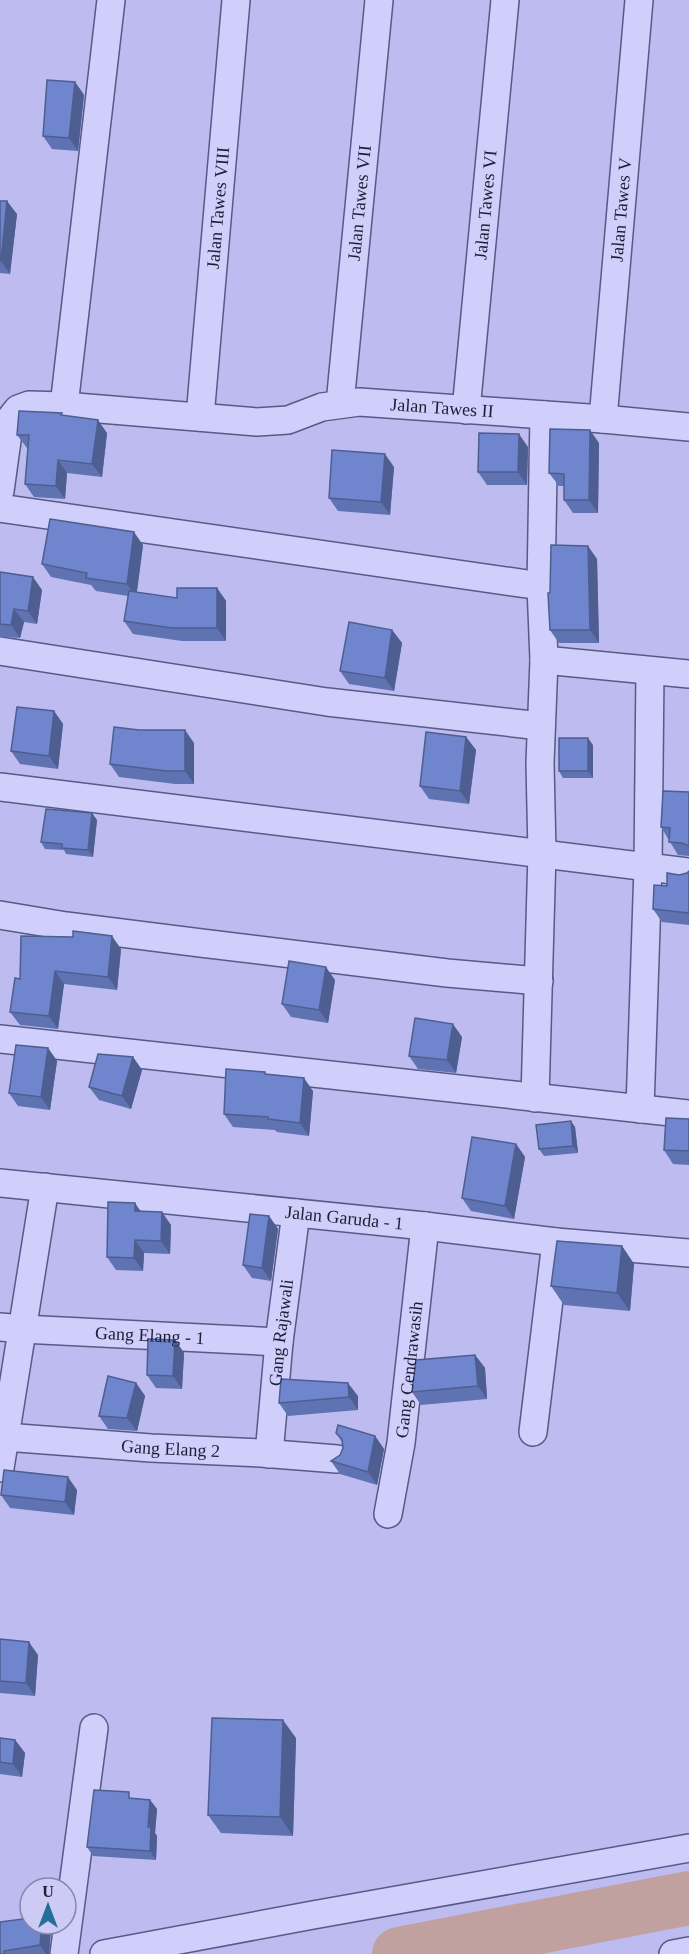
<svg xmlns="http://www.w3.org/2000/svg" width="689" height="1954" viewBox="0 0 689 1954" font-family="'Times New Roman',serif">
<rect width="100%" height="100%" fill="#bdbbef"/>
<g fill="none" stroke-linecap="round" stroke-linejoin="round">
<path stroke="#c0a19f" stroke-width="54" d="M399 1954 689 1898"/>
<g stroke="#545b86" stroke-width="30">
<g id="street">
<path id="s1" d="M340 404 379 0"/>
<path d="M64 406 111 0"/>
<path id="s2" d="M466 410 505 0"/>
<path id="s3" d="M200 417 236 0"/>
<path id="s4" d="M603 419 639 0"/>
<path id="s5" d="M0 491 10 419 18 409 29 405 64 406 257 422 288 420 322 407 359 402 603 419 689 427"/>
<path d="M0 508 541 586"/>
<path d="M0 651 327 702 541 726"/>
<path d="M544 660 689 674"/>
<path d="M0 787 689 872"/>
<path d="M0 915 66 926 201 943 447 973 539 981"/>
<path d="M0 1039 689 1114"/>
<path d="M535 1098 542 853 540 763 544 660 541 586 544 415"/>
<path d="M640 1109 648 867 650 671"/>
<path id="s6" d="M0 1183 425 1226 556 1242 689 1253"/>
<path id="s7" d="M0 1327 22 1329 279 1342"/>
<path d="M533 1432 556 1242"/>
<path id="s8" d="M5 1437 151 1448 261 1453 337 1459"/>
<path id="s9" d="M269 1454 279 1342 296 1213"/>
<path d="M0 1468 45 1187"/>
<path id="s10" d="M388 1514 401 1443 425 1226"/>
<path d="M64 1954 94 1728"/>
<path d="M104 1954 313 1915 689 1848"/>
<path d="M673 1954 689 1951"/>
</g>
</g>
<use href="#street" stroke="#d0cefa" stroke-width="27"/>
</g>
<g fill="#5f73b2">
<path d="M75 82 84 95 78 151 52 149 43 136Z"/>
<path d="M0 201 17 214 10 274 0 273Z"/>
<path d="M63 416 107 433 102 477 67 473 65 499 34 497 25 484 28 448H27L17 435Z"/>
<path d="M599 443 598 513H573L564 500V486H559L549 473Z"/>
<path d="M528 447 527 485H487L478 472Z"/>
<path d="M394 467 390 515 338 511 329 498Z"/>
<path d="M143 545 137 592 177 598 217 588 226 601V641H182L133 634 124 621 128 596 96 591 91 585 51 577 42 564Z"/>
<path d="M597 559 599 643H559L550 630V593Z"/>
<path d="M0 572 42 590 37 624 24 622 20 638 0 637Z"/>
<path d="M392 630 402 643 394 691 349 684 340 671Z"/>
<path d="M54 711 63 724 58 769 20 764 11 751Z"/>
<path d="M139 730 194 743V784H175L119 777 110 764Z"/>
<path d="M466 737 476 750 469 804 429 799 420 786Z"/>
<path d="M593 745V778H563L559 771Z"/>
<path d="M689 792V856L678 855 661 827Z"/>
<path d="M97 820 93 857 66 854 64 850 45 849 41 842Z"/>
<path d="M689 871V925L662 922 653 909 667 886 679 875 687 873Z"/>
<path d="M121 949 117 990 64 984 58 1029 20 1025 10 1012 20 979Z"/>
<path d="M335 980 328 1023 291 1017 282 1004Z"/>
<path d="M462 1037 456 1073 418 1069 409 1056Z"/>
<path d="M48 1048 57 1061 50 1110 18 1106 9 1093Z"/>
<path d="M133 1057 142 1070 131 1109 99 1100 89 1087Z"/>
<path d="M267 1074 313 1091 309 1136 277 1132 275 1130 233 1127 224 1114Z"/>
<path d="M689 1119V1165L673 1164 664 1150Z"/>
<path d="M575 1127 578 1153 544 1156 539 1149Z"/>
<path d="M516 1144 525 1157 514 1219 471 1211 462 1198Z"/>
<path d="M141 1211 171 1225 170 1254 144 1253 143 1271 116 1270 107 1257Z"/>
<path d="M269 1216 278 1229 271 1281 252 1278 243 1265Z"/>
<path d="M622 1246 634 1264 630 1311 564 1305 551 1286Z"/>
<path d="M175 1340 184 1353 182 1389 156 1388 147 1375Z"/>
<path d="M475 1355 485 1368 487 1399 421 1405 412 1392Z"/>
<path d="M136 1383 145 1396 137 1431 108 1429 99 1416Z"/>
<path d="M358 1396V1410L288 1416 279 1403Z"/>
<path d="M336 1433 375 1436 384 1449 377 1485 340 1474 331 1461 340 1455 343 1448 342 1442Z"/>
<path d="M77 1490 74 1515 10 1508 1 1495Z"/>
<path d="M0 1639 38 1655 35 1696 0 1693Z"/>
<path d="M0 1738 15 1740 25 1753 22 1777 0 1774Z"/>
<path d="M296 1738 293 1836 221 1833 208 1815Z"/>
<path d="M134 1799 150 1800 157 1809 155 1833 157 1836 156 1860 93 1856 87 1847Z"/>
<path d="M0 1922 51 1929 49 1954H0Z"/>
</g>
<g fill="#4e5e91">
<path d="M75 82 84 95 78 151 69 138Z"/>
<path d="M7 201 17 214 10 274 1 261Z"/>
<path d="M98 420 107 433 102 477 92 464Z"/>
<path d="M590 430 599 443 598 513 589 500Z"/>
<path d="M519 434 528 447 527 485 518 472Z"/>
<path d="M385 454 394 467 390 515 381 502Z"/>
<path d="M58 460 67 473 65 499 56 486Z"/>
<path d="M134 532 143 545 136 597 127 584Z"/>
<path d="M588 546 597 559 599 643 590 630Z"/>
<path d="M33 577 42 590 37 624 28 611Z"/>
<path d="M217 588 226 601V641L217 628Z"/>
<path d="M14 609 24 622 20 638 11 625Z"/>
<path d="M392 630 402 643 394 691 385 678Z"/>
<path d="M54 711 63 724 58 769 49 756Z"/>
<path d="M185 730 194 743V784L185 771Z"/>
<path d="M466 737 476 750 469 804 460 791Z"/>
<path d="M588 738 593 745V778L588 771Z"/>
<path d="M92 813 97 820 93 857 88 850Z"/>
<path d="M112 936 121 949 117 990 108 977Z"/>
<path d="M326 967 335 980 328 1023 319 1010Z"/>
<path d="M55 971 64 984 58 1029 49 1016Z"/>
<path d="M453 1024 462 1037 456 1073 447 1060Z"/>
<path d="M48 1048 57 1061 50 1110 41 1097Z"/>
<path d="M133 1057 142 1070 131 1109 122 1096Z"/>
<path d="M304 1078 313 1091 309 1136 300 1123Z"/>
<path d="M571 1121 575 1127 578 1153 573 1146Z"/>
<path d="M516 1144 525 1157 514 1219 505 1206Z"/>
<path d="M135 1203 144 1216 135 1211Z"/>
<path d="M162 1212 171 1225 170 1254 161 1241Z"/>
<path d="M269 1216 278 1229 271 1281 262 1268Z"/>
<path d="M135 1240 144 1253 143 1271 134 1258Z"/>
<path d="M622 1246 634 1264 630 1311 617 1293Z"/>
<path d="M175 1340 184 1353 182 1389 173 1376Z"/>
<path d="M475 1355 485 1368 487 1399 478 1386Z"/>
<path d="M136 1383 145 1396 137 1431 127 1418Z"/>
<path d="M348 1383 358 1396V1410L349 1397Z"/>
<path d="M375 1436 384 1449 377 1485 368 1472Z"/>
<path d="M68 1477 77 1490 74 1515 65 1502Z"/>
<path d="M29 1642 38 1655 35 1696 26 1683Z"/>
<path d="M283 1720 296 1738 293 1836 280 1817Z"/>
<path d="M15 1740 25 1753 22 1777 13 1764Z"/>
<path d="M150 1800 157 1809 155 1833 157 1836 156 1860 150 1851 148 1827Z"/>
<path d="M42 1924H48L51 1929 49 1954H46L40 1945Z"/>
</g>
<g fill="#6f86cf" stroke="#4e5e91" stroke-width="1.5">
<path d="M47 80 75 82 69 138 43 136Z"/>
<path d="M0 201H7L1 261H0Z"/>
<path d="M19 411 62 413 61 415 98 420 92 464 58 460 56 486 25 484 29 435H17Z"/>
<path d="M550 429 590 430 589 500H564V474L549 473Z"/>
<path d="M479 433 519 434 518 472H478Z"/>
<path d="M332 450 385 454 381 502 329 498Z"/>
<path d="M50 519 134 532 127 584 86 578 87 573 42 564Z"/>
<path d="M551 545 588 546 590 630H550L548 593H550Z"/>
<path d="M0 572 33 577 28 611 14 609 11 625 0 624Z"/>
<path d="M177 588H217V628H172L124 621 129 591 177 598Z"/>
<path d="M349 622 392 630 385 678 340 671Z"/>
<path d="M17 707 54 711 49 756 11 751Z"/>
<path d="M114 727 139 730H185V771H166L110 764Z"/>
<path d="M426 732 466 737 460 791 420 786Z"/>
<rect x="559" y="738" width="29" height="33"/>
<path d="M663 791 689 792V846L682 843 669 842 670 828 661 827Z"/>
<path d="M46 809 92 813 88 850 62 848V844L41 842Z"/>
<path d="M689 871V913L653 909 654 885 667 886V873L679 875 687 873Z"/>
<path d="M73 931 112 936 108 977 55 971 49 1016 10 1012 15 978 20 979 21 936 73 937Z"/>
<path d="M289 961 326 967 319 1010 282 1004Z"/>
<path d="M415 1018 453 1024 447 1060 409 1056Z"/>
<path d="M16 1045 48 1048 41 1097 9 1093Z"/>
<path d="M98 1054 133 1057 122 1096 89 1087Z"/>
<path d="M226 1069 265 1072V1074L304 1078 300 1123 268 1119V1117L224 1114Z"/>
<path d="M666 1118 689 1119V1151L664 1150Z"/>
<path d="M571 1121 573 1146 539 1149 536 1125Z"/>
<path d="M472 1137 516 1144 505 1206 462 1198Z"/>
<path d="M108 1202 135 1203V1211L162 1212 161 1241 135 1240 134 1258 107 1257Z"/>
<path d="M250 1214 269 1216 262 1268 243 1265Z"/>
<path d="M557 1241 622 1246 617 1293 551 1286Z"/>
<path d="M148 1339 175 1340 173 1376 147 1375Z"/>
<path d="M475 1355 478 1386 412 1392 416 1360Z"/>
<path d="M108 1376 136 1383 127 1418 99 1416Z"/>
<path d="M281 1379 348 1383 349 1397 279 1403Z"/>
<path d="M338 1425 375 1436 368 1472 331 1461 340 1455 343 1448 342 1439 336 1433Z"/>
<path d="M4 1470 68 1477 65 1502 1 1495Z"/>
<path d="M0 1639 29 1642 26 1683 0 1681Z"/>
<path d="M212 1718 283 1720 280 1817 208 1815Z"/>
<path d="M0 1738 15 1740 13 1764 0 1762Z"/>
<path d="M94 1790 129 1792V1798L150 1800 148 1827H151L150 1851 87 1847Z"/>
<path d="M30 1918V1924H42L40 1945 4 1951 5 1954H0V1922Z"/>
</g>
<g text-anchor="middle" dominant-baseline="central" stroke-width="4.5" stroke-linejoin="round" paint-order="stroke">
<g font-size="18" fill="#1a1f35" stroke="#cdcaf6">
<text stroke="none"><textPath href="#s1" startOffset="202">Jalan Tawes VII</textPath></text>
<text stroke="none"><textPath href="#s2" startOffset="206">Jalan Tawes VI</textPath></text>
<text stroke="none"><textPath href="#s3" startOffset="210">Jalan Tawes VIII</textPath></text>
<text stroke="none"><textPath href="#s4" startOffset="210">Jalan Tawes V</textPath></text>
<text stroke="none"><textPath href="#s5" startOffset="514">Jalan Tawes II</textPath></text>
<text stroke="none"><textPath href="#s6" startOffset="346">Jalan Garuda - 1</textPath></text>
<text stroke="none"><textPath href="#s9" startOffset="122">Gang Rajawali</textPath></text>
<text stroke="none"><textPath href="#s7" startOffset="150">Gang Elang - 1</textPath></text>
<text stroke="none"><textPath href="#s10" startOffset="146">Gang Cendrawasih</textPath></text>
<text stroke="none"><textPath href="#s8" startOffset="166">Gang Elang 2</textPath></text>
</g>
</g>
<g transform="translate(48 1906)"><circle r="28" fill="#cdcaf6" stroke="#8586a9" stroke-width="1.5"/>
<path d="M0-4.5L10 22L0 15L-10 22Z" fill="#227098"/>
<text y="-9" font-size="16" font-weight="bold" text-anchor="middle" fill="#1a1f35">U</text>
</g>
</svg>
